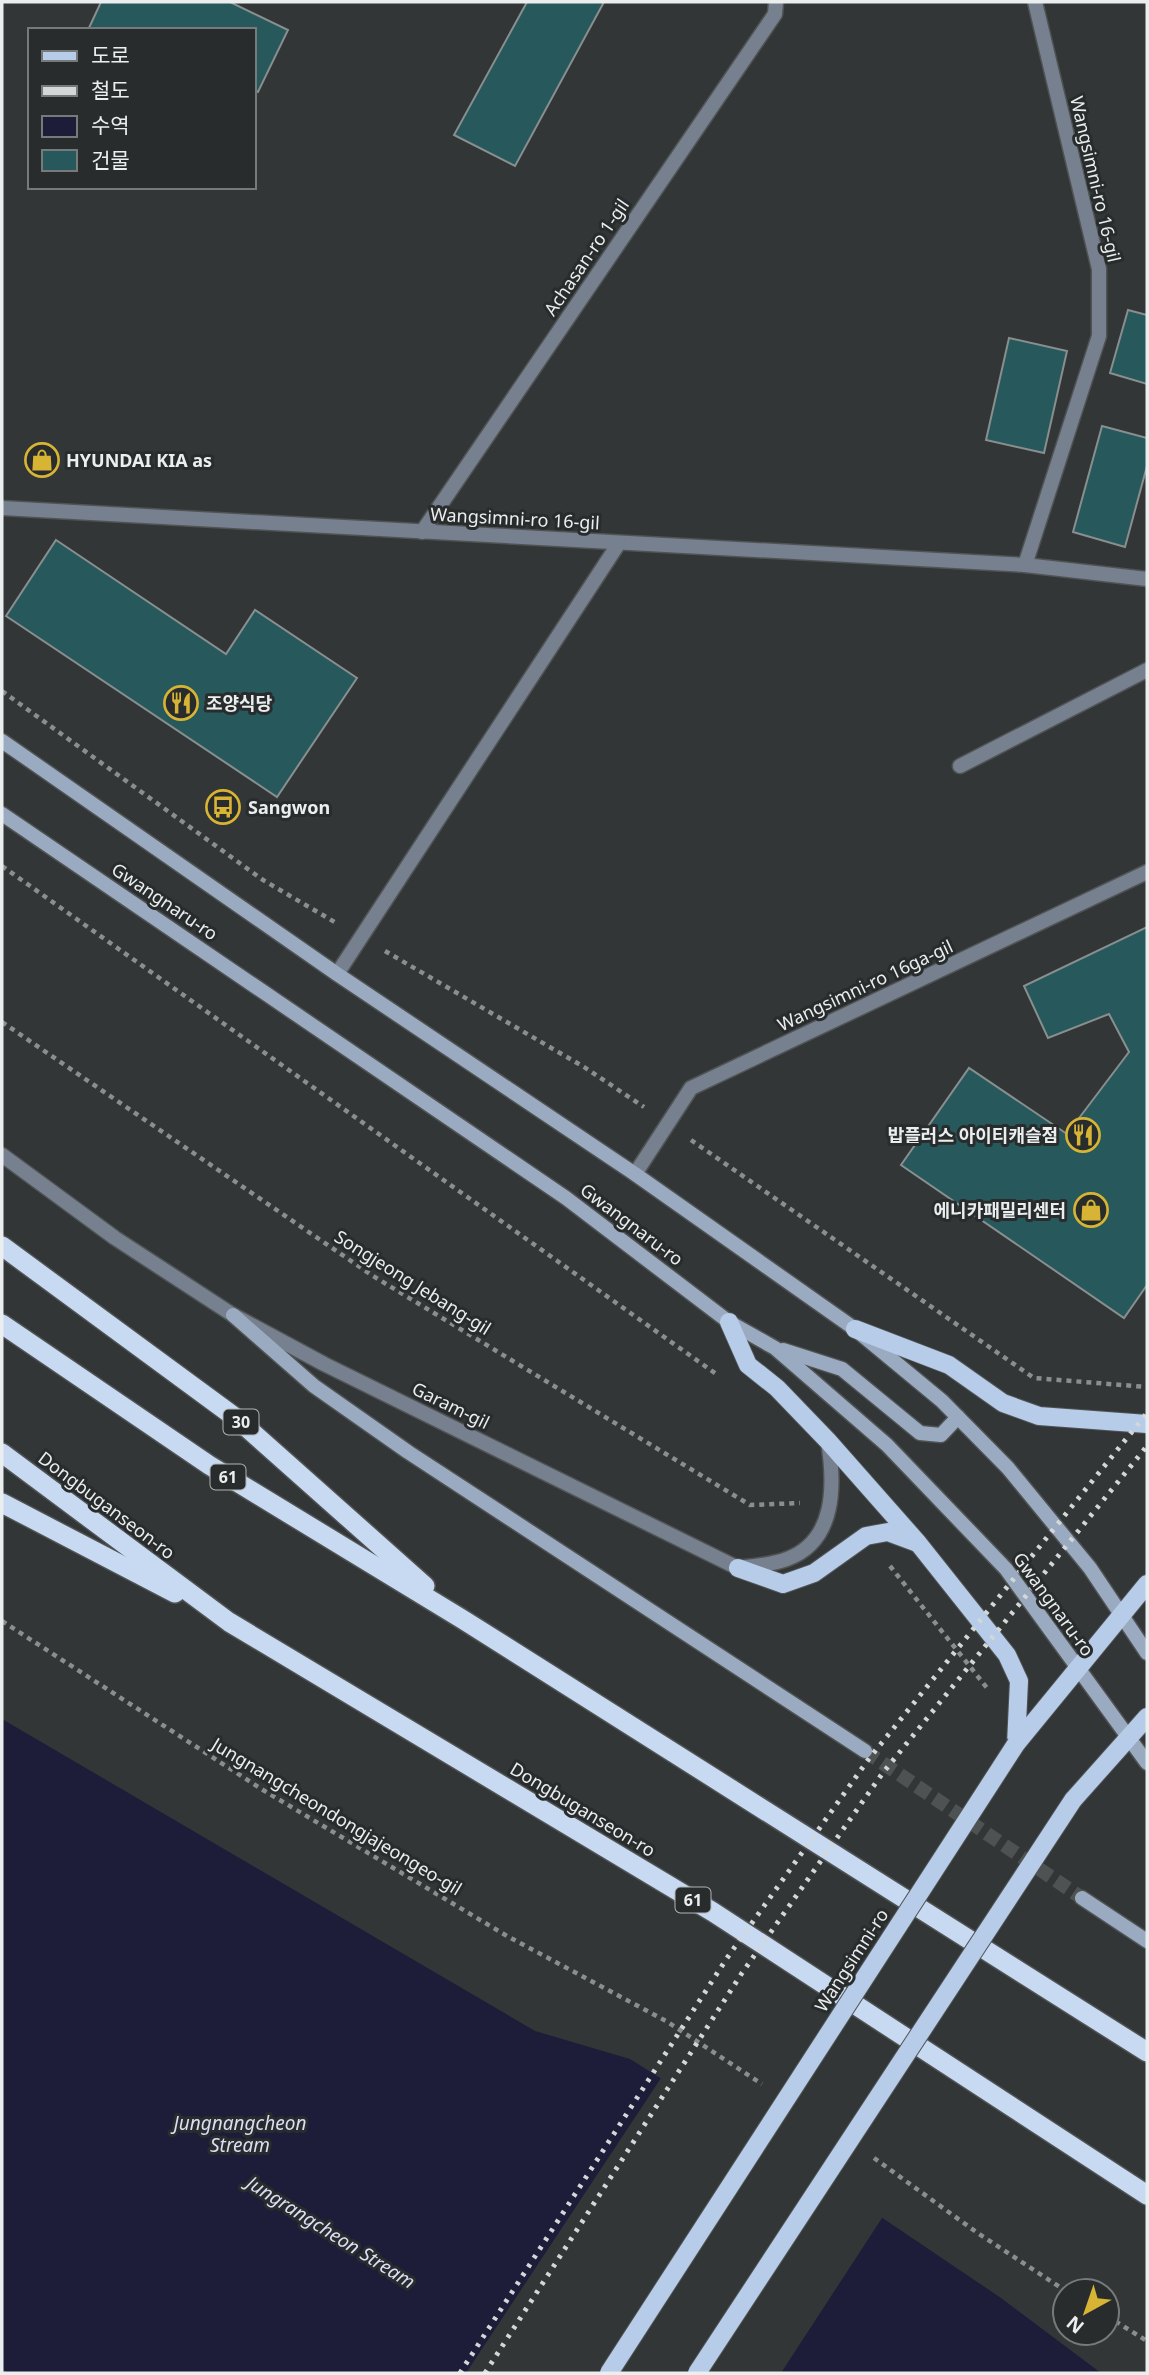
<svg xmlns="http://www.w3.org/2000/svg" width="1149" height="2375" viewBox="0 0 1149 2375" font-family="'Noto Sans','Noto Sans KR',sans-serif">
<rect width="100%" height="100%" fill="#323637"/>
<path fill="#1d1c39" d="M2 1719 535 2031 630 2059 878 2215 1001 2298 1101 2373H9L2 2369Z"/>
<path fill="#323637" d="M663 2075 884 2215 781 2373H466Z"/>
<g fill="#27595c" stroke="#898e8e" stroke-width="2">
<path d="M101 2H230L288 30 258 92 254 90V30H88Z"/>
<path d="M527 2H604L515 166 454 135Z"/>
<path d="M1128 310 1147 315V384L1110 373Z"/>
<path d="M1009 338 1067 351 1044 453 986 440Z"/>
<path d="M1102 426 1147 438V466L1125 547 1073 532Z"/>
<path d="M56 540 226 654 255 610 357 678 277 797 6 616Z"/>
<path d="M1147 927V1285L1124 1318 901 1165 969 1068 1067 1134 1129 1052 1109 1014 1048 1038 1024 986Z"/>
</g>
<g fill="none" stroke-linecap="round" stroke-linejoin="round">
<path stroke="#4e5253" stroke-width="14" stroke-dasharray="14 7" stroke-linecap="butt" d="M865 1751 1082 1898"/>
<g stroke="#505354" stroke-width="17">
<g id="minor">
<path d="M2 508 1025 565 1147 579"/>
<path d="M422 532 775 14 776 2"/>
<path d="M1025 565 1099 336V269L1035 2"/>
<path d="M960 766 1147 670"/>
<path d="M337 974 619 543"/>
<path d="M635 1174 691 1088 1147 872"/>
</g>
</g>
<g stroke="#505354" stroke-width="17">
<path id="tertiary" d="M2 1155 115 1238 233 1315 324 1364 738 1568C753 1566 772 1565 787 1559 836 1541 835 1485 828 1441"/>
</g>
<g stroke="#505354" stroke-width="17">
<g id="secondary">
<path d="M2 741 337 974 635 1174 855 1329 942 1401 1008 1468 1090 1568 1147 1653"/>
<path d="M2 814 566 1198 729 1322 775 1348 887 1445 1006 1569 1147 1763"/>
<path d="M233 1315 314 1386 408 1452 865 1751"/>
<path d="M783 1350 842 1369 920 1433 941 1435 958 1417"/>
<path d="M1082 1898 1147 1941"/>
</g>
</g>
<g stroke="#505354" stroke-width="20">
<g id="primary">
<path d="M729 1322 748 1365 777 1388 828 1441 918 1543 1007 1655 1019 1681 1016 1744"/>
<path d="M855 1329 949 1365 1003 1403 1039 1416 1147 1424"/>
<path d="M738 1568 783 1584 814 1573 866 1536 888 1532 915 1542"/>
<path d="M1016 1744 1147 1584"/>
<path d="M1073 1800 1147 1717"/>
</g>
</g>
<g stroke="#505354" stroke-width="22">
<g id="trunk">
<path d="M2 1246 236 1418 425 1586"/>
<path d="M2 1324 209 1465 462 1619 1147 2052"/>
<path d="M2 1453 229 1622 713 1912 1147 2195"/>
<path d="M2 1503 175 1593"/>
</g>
</g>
<g stroke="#8a8e8f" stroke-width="4.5" stroke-dasharray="5 5" stroke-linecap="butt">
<path d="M2 691 263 880 338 924"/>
<path d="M2 866 719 1376"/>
<path d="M385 951 584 1067 644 1107"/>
<path d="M2 1022 373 1276 750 1505 800 1503"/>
<path d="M691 1140 1034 1378 1147 1387"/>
<path d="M890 1566 987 1688"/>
<path d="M2 1621 263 1790 507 1936 666 2021 762 2084"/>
<path d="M874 2158 979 2234 1066 2291"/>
<path d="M1107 2316 1147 2341"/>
</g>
<use href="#minor" stroke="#76808e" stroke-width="14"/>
<use href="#tertiary" stroke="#76808e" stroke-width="14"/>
<use href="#secondary" stroke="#9aabc1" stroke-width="14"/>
<use href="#primary" stroke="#b6cce8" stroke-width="18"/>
<use href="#trunk" stroke="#c8daf2" stroke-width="19"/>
<g stroke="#d4d7d8" stroke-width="5" stroke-dasharray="3.5 7" stroke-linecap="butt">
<path d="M460 2373 727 1958 868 1760 1147 1413"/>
<path d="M485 2373 742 1973 882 1774 1147 1446"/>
</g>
<g stroke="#505354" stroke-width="20" stroke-linecap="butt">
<g id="primary-bridge">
<path d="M609 2373 1016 1744"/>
<path d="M697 2373 1073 1800"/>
</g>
</g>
<use href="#primary-bridge" stroke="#b6cce8" stroke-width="18"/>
</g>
<defs>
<g id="shop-ring" transform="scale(1.75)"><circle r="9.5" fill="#282c2d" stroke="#d8b434" stroke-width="1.5"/><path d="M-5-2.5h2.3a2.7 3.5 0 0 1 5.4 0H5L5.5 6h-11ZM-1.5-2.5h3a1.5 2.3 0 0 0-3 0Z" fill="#d8b434"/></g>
<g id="restaurant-ring" transform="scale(1.75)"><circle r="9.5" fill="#282c2d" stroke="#d8b434" stroke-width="1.5"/><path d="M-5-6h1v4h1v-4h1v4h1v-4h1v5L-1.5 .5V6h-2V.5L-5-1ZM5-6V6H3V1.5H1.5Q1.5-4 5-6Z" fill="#d8b434"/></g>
<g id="bus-ring" transform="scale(1.75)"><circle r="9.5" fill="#282c2d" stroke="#d8b434" stroke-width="1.5"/><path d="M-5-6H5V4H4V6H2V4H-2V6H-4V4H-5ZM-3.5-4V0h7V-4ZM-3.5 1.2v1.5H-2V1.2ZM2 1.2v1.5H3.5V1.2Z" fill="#d8b434"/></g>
</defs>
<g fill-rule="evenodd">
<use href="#shop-ring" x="42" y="460"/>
<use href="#restaurant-ring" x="181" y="703"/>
<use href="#bus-ring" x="223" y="807"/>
<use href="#restaurant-ring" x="1083" y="1135"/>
<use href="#shop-ring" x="1091" y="1210"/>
</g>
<g text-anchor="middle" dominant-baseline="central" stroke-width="6" stroke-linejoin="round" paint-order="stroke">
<g fill="#282c2d" stroke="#b0b4b5" stroke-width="2">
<rect x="223.5" y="1409.5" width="35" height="25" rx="5"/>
<rect x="210.5" y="1464.5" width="35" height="25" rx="5"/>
<rect x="675.5" y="1887.5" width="35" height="25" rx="5"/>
</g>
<g font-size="16" font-weight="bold" fill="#ebeeef">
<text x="241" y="1422">30</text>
<text x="228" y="1477">61</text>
<text x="693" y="1900">61</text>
</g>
<g font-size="18" fill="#ebeeef" stroke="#282c2d">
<text transform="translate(1096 179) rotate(77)">Wangsimni-ro 16-gil</text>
<text transform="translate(586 257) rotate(-56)">Achasan-ro 1-gil</text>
<text transform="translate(515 518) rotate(3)">Wangsimni-ro 16-gil</text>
<text transform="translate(165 901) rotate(34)">Gwangnaru-ro</text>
<text transform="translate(865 985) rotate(-25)">Wangsimni-ro 16ga-gil</text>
<text transform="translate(632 1224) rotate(37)">Gwangnaru-ro</text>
<text transform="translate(413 1282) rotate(32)">Songjeong Jebang-gil</text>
<text transform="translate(451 1405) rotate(26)">Garam-gil</text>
<text transform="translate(107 1505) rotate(37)">Dongbuganseon-ro</text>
<text transform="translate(1054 1604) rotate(54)">Gwangnaru-ro</text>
<text transform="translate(583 1809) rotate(31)">Dongbuganseon-ro</text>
<text transform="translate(337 1816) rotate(31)">Jungnangcheondongjajeongeo-gil</text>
<text transform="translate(851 1960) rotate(-57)">Wangsimni-ro</text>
</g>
<g font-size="18" font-weight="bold" fill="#ebeeef" stroke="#282c2d" text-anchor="start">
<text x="66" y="460">HYUNDAI KIA as</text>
<text x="206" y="703">조양식당</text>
<text x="248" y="807">Sangwon</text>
<text x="1058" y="1135" text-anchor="end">밥플러스 아이티캐슬점</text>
<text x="1066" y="1210" text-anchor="end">에니카패밀리센터</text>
</g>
<g font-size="19" font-style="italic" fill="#dcdef6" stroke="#282c2d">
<text x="240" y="2123">Jungnangcheon<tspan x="240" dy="22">Stream</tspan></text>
<text transform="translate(331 2232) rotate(32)">Jungrangcheon Stream</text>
</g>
</g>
<rect width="1149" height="2375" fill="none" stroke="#ebeeef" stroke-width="7"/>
<rect x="28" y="28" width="228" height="161" fill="#282c2d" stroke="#767a7b" stroke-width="2"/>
<rect x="42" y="51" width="35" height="10" fill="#b6cce8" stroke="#767a7b" stroke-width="2"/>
<text x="91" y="63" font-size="21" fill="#ebeeef">도로</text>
<rect x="42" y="86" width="35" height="10" fill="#d4d7d8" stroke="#767a7b" stroke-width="2"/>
<text x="91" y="98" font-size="21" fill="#ebeeef">철도</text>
<rect x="42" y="116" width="35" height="21" fill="#1d1c39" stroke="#767a7b" stroke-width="2"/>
<text x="91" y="133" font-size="21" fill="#ebeeef">수역</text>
<rect x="42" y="150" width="35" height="21" fill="#27595c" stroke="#767a7b" stroke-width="2"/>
<text x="91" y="168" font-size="21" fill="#ebeeef">건물</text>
<g transform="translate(1086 2312) rotate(220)"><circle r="33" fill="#282c2d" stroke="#767a7b" stroke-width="2"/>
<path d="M0-5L12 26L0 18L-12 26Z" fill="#d8b434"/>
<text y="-10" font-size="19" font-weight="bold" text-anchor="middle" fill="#ebeeef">N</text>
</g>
</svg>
